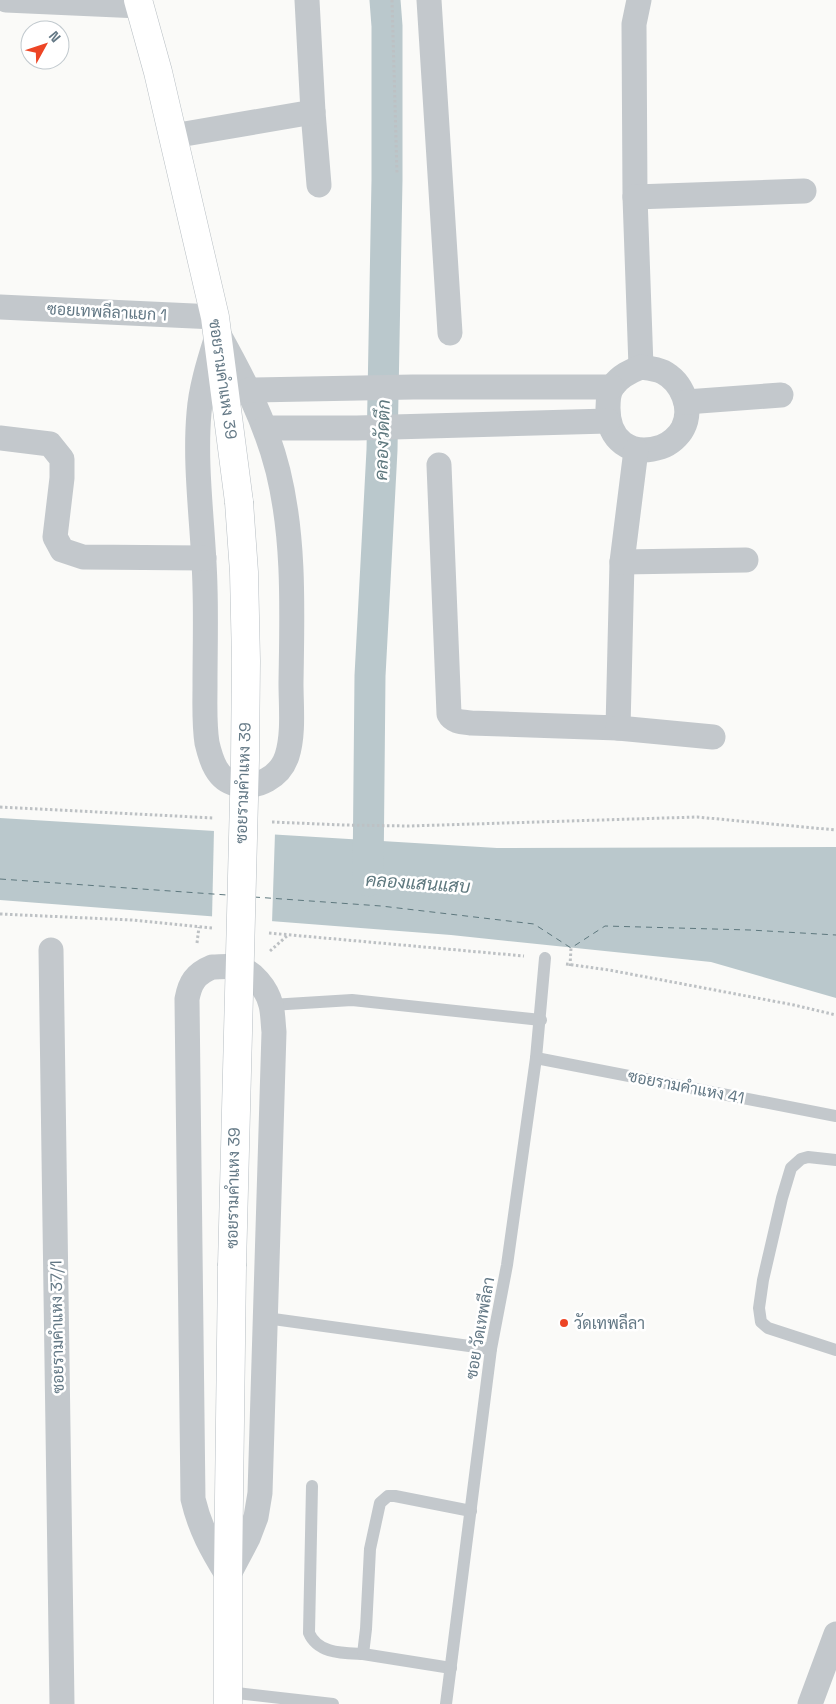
<svg xmlns="http://www.w3.org/2000/svg" width="836" height="1704" viewBox="0 0 836 1704" font-family="'Space Grotesk',Sarabun,sans-serif">
<rect width="100%" height="100%" fill="#fafaf8"/>
<path fill="#bac8cc" d="M0 818 497 848 836 847V998L711 962 451 935 0 900Z"/>
<path fill="#fafaf8" d="M214 829 275 833 272 923 212 919Z"/>
<g fill="none" stroke-linecap="round" stroke-linejoin="round">
<path stroke="#bac8cc" stroke-width="31" d="M368 881 370 676 382 450 387 180V26L385 0"/>
<g stroke="#5e787e" stroke-width="1" stroke-dasharray="6 5" stroke-linecap="butt">
<path d="M0 879 227 895"/>
<path d="M254 897 381 906 534 924 571 948 605 926 750 930 836 935"/>
</g>
<g stroke="#b7bec3" stroke-width="29">
<g id="secondary">
<path d="M138 0 158 72 215 317 239 502"/>
<path d="M228 1704V1576L232 1266"/>
</g>
</g>
<g stroke="#bdc1c4" stroke-width="3" stroke-dasharray="2.5 2.5" stroke-linecap="butt">
<path d="M392 0 397 174"/>
<path d="M0 807 214 818"/>
<path d="M272 822 343 825 409 826 697 817 836 830"/>
<path d="M0 914 132 920 212 928"/>
<path d="M269 933 524 956"/>
<path d="M197 943 199 927"/>
<path d="M270 951 288 935"/>
<path d="M566 964 609 970 794 1005 836 1015"/>
<path d="M570 966 571 948"/>
</g>
<g stroke="#c3c8cc" stroke-width="12">
<path d="M271 1005 352 1000 541 1020"/>
<path d="M536 1058 836 1116"/>
<path d="M836 1160 808 1157 801 1159 791 1168 782 1198 763 1280 759 1308 761 1322 768 1328 836 1350"/>
<path d="M266 1318 491 1349"/>
<path d="M312 1486 309 1633C318 1654 343 1653 363 1654L366 1629 370 1549 380 1503 388 1496H395L471 1511"/>
<path d="M363 1654 451 1668"/>
<path d="M228 1692 333 1704"/>
<path d="M446 1704 491 1349 507 1265 536 1058 545 958"/>
</g>
<g stroke="#c3c8cc" stroke-width="25">
<path d="M6 0 140 6"/>
<path d="M429 0 450 333"/>
<path d="M639 0 634 24 635 197 641 367"/>
<path d="M313 112 319 185"/>
<path d="M173 136 313 112 307 0"/>
<path d="M635 197 804 191"/>
<path d="M0 307 215 317"/>
<path d="M218 333C243 378 265 420 278 471 295 540 292 613 291 683 291 706 294 734 287 756 280 777 258 789 236 784 217 780 211 760 207 743 204 724 205 705 205 685 205 653 206 620 205 588 204 531 194 469 199 413 201 386 210 359 218 333Z"/>
<path d="M641 367C648 368 657 369 663 372 682 382 693 408 683 428 679 436 670 444 661 447 630 457 608 440 608 408 608 401 609 391 613 386 620 376 631 371 641 367Z"/>
<path d="M249 390 413 387H612"/>
<path d="M686 402 781 395"/>
<path d="M265 428H357L608 421"/>
<path d="M0 438 50 444 62 459V478L55 537 62 550 83 557 204 558"/>
<path d="M439 465 449 714C453 722 463 722 471 723L618 728 622 562 636 450"/>
<path d="M622 562 746 560"/>
<path d="M618 728 713 737"/>
<path d="M51 950 62 1704"/>
<path d="M212 967C219 967 228 966 235 967 253 970 267 989 271 1005 273 1013 273 1023 274 1032L260 1493 256 1517 248 1538 228 1576C212 1550 200 1529 193 1499L187 999C190 983 195 974 212 967Z"/>
<path d="M810 1704 836 1634"/>
</g>
<use href="#secondary" stroke="#fff" stroke-width="28"/>
<g stroke="#b7bec3" stroke-width="29" stroke-linecap="butt">
<path id="secondary-bridge" d="M232 1266 245 760 246 661 244 572 239 502"/>
</g>
<use href="#secondary-bridge" stroke="#fff" stroke-width="28"/>
</g>
<circle fill="#ed4525" stroke="#fff" stroke-width="2" cx="564" cy="1323" r="5"/>
<g text-anchor="middle" dominant-baseline="central" stroke-width="5" stroke-linejoin="round" paint-order="stroke">
<g font-size="16" fill="#637885" stroke="#fff">
<text transform="translate(107 312) rotate(3)">ซอยเทพลีลาแยก 1</text>
<text transform="translate(223 379) rotate(82)">ซอยรามคำแหง 39</text>
<text transform="translate(243 783) rotate(-88)">ซอยรามคำแหง 39</text>
<text transform="translate(686 1087) rotate(11)">ซอยรามคำแหง 41</text>
<text transform="translate(233 1188) rotate(-89)">ซอยรามคำแหง 39</text>
<text transform="translate(57 1327) rotate(-91)">ซอยรามคำแหง 37/1</text>
<text transform="translate(480 1328) rotate(-80)">ซอย วัดเทพลีลา</text>
</g>
<g font-size="16" fill="#637885" stroke="#fff" text-anchor="start">
<text x="574" y="1323">วัดเทพลีลา</text>
</g>
<g font-size="18" font-style="italic" fill="#5e787e" stroke="#fff">
<text transform="translate(382 440) rotate(-88)">คลองวัดตึก</text>
<text transform="translate(418 883) rotate(4)">คลองแสนแสบ</text>
</g>
</g>
<g transform="translate(45 45) rotate(50)"><circle r="24" fill="#ffffff" stroke="#c1c9ce"/>
<path d="M0-4L9 19L0 12L-9 19Z" fill="#ed4525"/>
<text y="-8" font-size="14" font-weight="bold" text-anchor="middle" fill="#637885">N</text>
</g>
</svg>
